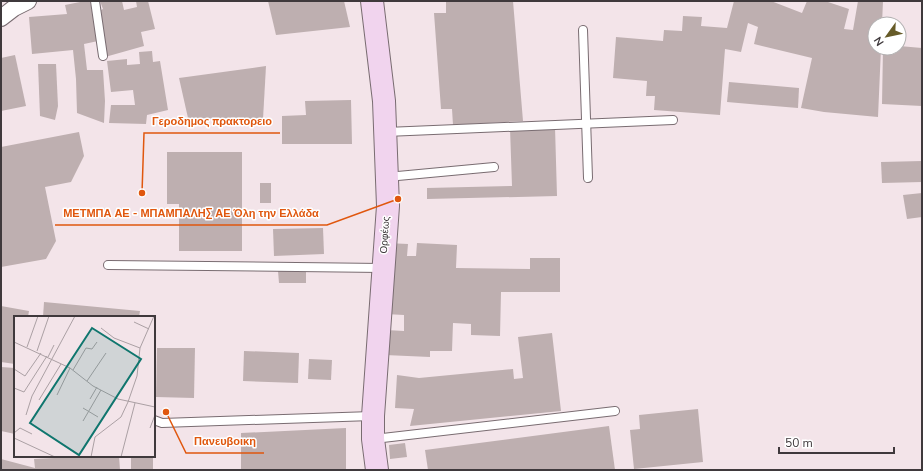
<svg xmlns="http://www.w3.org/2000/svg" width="923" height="471" viewBox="0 0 923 471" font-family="'Nunito Sans',sans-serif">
<rect width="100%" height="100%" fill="#f3e4e9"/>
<g fill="#beafb0">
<path d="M85 1H90L98 41 84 44 87 70H103L105 101 104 123 77 113 76 79 73 50 32 54 29 17 67 14 65 5Z"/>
<path d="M100 1H122L124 10 137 7 136 1H148L155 29 141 32 144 46 105 57 101 10 103 9Z"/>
<path d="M268 1H344L350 27 276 35Z"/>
<path d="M446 1H513L523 121 453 125 452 109H441L434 13H446Z"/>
<path d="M734 1H771L802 13 807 1H825L849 9 844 29 853 30 858 1H883L882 24H875V48H881L878 117 824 112 801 108 812 58 754 44 758 27 748 23 741 52 725 49 720 115 654 110 655 96H646L647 81 613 78 616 37 663 41 664 30 682 31 683 16 702 17 701 26 727 28Z"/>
<path d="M899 46 922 48V106L882 104 883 48H899Z"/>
<path d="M152 51 153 62 160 61 168 110 147 115 146 124 109 123 111 105H135L133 90 111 92 107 61 127 59V65L140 64 139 52Z"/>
<path d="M15 55 26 106 1 111V58Z"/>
<path d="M38 64H56L58 106 55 120 40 116Z"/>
<path d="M266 66 263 119 188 118 179 78Z"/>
<path d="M729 82 799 88 798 108 727 102Z"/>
<path d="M351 100 352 144H282V116L306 115 305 101Z"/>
<path d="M555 127 557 196 427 199V188L512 186 510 128Z"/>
<path d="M79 132 84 156 71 182 45 187 56 241 46 259 1 267V147Z"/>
<path d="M167 152H242V251H179V204H167Z"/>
<path d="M922 161V182L882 183 881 162Z"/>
<rect x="260" y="183" width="11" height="20"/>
<path d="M922 193V217L907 219 903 195Z"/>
<path d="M323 228 324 254 274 256 273 229Z"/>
<path d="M387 243 408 244 407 256H416L417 243 457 245 456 268 530 269V258H560V292H501L500 336 471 335V324L453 323 452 351H430V357L385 355 386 330 404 331V315L385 314Z"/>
<path d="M278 271H306V283H279Z"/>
<path d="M44 302 140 311 139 317H43Z"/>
<path d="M1 306 29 311 28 317H15V364L1 362Z"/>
<path d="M552 333 561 411 410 426 414 409 395 408 397 375 419 378 513 369 514 379 523 378 518 337Z"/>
<path d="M157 348H195L194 398 156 397Z"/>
<path d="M244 351 299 353 298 383 243 381Z"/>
<path d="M309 359 332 360 331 380 308 379Z"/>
<path d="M1 367 15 368V434L1 431Z"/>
<path d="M698 409 703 462 634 469 630 430 640 429 639 415Z"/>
<path d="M609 426 615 470H428L425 450Z"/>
<path d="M346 428V470H241V433Z"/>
<path d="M405 443 407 457 390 459 389 445Z"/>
<path d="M95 456H119L120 470H1V459L35 468 34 459Z"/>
<rect x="131" y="456" width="22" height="14"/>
</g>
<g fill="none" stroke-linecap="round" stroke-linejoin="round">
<g stroke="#796c71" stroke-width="10">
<g id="lane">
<path d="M95 1 103 56"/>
<path d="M583 30 588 178"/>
<path d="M386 132 673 120"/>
<path d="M387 177 494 167"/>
<path d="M108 265 382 268"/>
<path d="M154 420 162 423 372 416"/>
<path d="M374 439 615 411"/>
</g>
</g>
<g stroke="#796c71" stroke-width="18">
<path id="street" d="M1 18 14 8 28 1"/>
</g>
<g stroke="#796c71" stroke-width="24">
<path id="secondary" d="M372 1 384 101 388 206 373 416V439L377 470"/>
</g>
<use href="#lane" stroke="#fff" stroke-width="8"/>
<use href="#street" stroke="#fff" stroke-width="16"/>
<use href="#secondary" stroke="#f1d4ee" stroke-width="22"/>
</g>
<g text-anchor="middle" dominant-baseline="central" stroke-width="3" stroke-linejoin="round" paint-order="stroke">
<g font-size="10" fill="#3f393c" stroke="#fff">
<text transform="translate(385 235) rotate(-86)">Ορφέως</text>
</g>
</g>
<g transform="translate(14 316)">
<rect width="141" height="141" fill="#f3e4e9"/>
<path fill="none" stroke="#aba0a4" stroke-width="1" d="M120 6 135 13M87 12 100 22 126 32M0 26 56 52 79 70 104 83 141 91M13 31 24 0M23 35 35 0M34 41 40 29M0 53 11 60 27 37M59 54 72 32 78 33 83 26M73 65 92 37M0 72 10 76 33 40M43 79 56 52M76 83 83 71M25 84 47 48M69 92 84 101M12 99 18 80 61 0M69 105 87 74M136 112 141 99M0 117 6 112 18 118M0 122 41 141M77 141 81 121 107 101 114 86 123 60 126 32 140 0M107 141 121 87"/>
<path fill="#0f766e" fill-opacity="0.15" stroke="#0f766e" stroke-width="2" d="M78 12 127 43 65 139 16 107Z"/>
<rect width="141" height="141" fill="none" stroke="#3f393c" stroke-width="2"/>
</g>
<path fill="none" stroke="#e0570e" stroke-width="1.5" d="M142 193L144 133H280M398 199L327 225H55M166 412L186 453H264"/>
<g fill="#e0570e" stroke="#fff" stroke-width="1.5">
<circle cx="142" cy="193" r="4"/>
<circle cx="398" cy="199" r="4"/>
<circle cx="166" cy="412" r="4"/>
</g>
<g font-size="11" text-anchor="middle" font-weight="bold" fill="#e0570e" stroke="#fff" stroke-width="3" stroke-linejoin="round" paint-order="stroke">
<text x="212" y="125">Γεροδημος πρακτορειο</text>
<text x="191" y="217">ΜΕΤΜΠΑ ΑΕ - ΜΠΑΜΠΑΛΗΣ ΑΕ Όλη την Ελλάδα</text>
<text x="225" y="445">Πανευβοικη</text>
</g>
<rect width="923" height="471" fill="none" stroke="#3f393c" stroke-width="4"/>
<g transform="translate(887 36) rotate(237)"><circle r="19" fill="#ffffff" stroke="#b2b0b1"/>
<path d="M0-3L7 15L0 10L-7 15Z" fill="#665b28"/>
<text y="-6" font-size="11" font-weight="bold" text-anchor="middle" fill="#3f393c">N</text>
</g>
<path d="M779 447v6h115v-6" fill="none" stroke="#3f393c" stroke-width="2"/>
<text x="785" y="447" font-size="12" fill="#3f393c" stroke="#ffffff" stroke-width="3" paint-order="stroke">50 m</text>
</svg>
